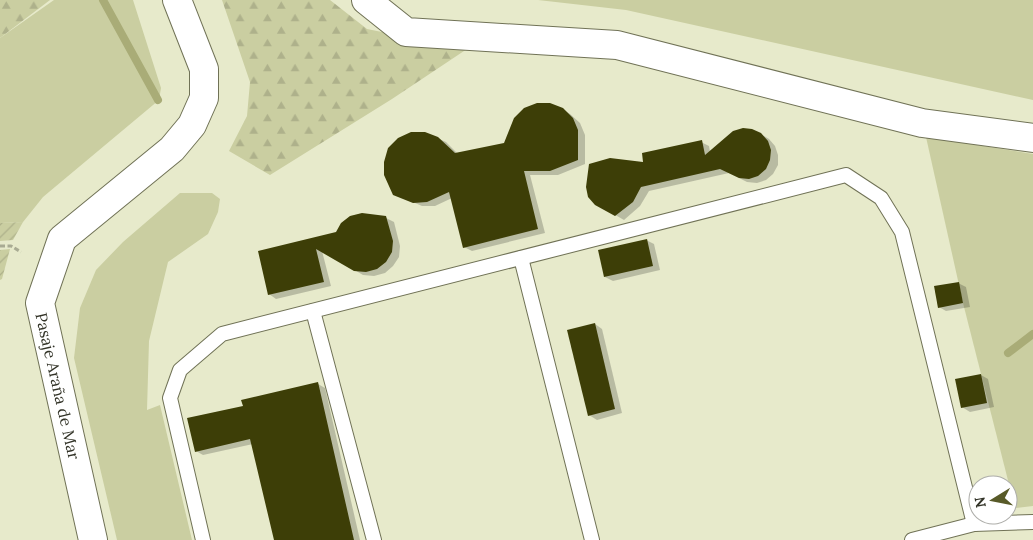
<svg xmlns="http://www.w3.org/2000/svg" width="1033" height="540" viewBox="0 0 1033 540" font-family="Lora,serif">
<defs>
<pattern id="forest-firs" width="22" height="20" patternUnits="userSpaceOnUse" patternTransform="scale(1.25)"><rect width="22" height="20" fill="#cacea1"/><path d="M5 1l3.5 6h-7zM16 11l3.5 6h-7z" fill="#aeb18b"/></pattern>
<pattern id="garden-furrows" width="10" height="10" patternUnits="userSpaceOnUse" patternTransform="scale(1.25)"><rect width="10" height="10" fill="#cacea1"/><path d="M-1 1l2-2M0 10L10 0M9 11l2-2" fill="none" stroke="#aeb18b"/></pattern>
</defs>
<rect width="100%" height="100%" fill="#e7eacb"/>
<g fill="#cacea1">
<path d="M54 0H133L161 88 159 100 43 197 23 222 0 223V38Z"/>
<path d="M538 0H1033V100L626 10Z"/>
<path d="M926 137 1033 154V506L1015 508 963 303Z"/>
<path d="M180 193H212L220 199 218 212 208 234 168 262 149 341 147 410 160 405 192 540H117L74 358 80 308 96 270 123 242Z"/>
</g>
<g fill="url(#forest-firs)">
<path d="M0 0H50L0 38Z"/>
<path d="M222 0H330L367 29 467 49 392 99 270 175 229 151 247 116 250 82Z"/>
</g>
<g fill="url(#garden-furrows)">
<path d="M23 222 13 240 0 241V223Z"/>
<path d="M10 249 2 279 0 280V250Z"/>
</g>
<g fill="#0003">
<path d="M562 109 570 114 580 123 585 135V164L558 175H530L545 233 472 251 464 247 452 198 435 206H422L394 194 437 138 446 142 458 154 505 144Z"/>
<path d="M761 134 769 139 775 146 778 155V165L773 174 766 180 757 183 747 182 729 173 649 191 640 206 624 220 596 204 645 163 701 142 709 146 710 152Z"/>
<path d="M386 218 394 222 400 246 399 257 393 266 385 273 374 276 363 275 322 251 331 286 276 299 269 294 259 252 337 233Z"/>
<path d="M646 240 654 244 660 270 613 281 605 277Z"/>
<path d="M958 283 966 287 970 307 946 311 939 307Z"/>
<path d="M595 324 602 329 622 413 597 420 589 415Z"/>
<path d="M981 375 988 379 994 407 970 412 962 407Z"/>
<path d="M318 384 325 388 360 540H275L253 444 203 455 196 451 244 407Z"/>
</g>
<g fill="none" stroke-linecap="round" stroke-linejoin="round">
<g stroke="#a9ac77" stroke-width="8">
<path d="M103 0 158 100"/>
<path d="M1008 353 1033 334"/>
</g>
</g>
<g fill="#3d3e07">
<path d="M537 103H550L563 108 573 118 578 130V160L550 171H524L538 229 463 248 449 192 427 202 413 203 393 195 384 175V162L388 148 398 138 411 132H425L438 137 455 153 504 143 514 118 524 108Z"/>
<path d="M743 128 752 129 761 133 768 141 771 150 770 160 766 169 758 176 749 179 739 178 720 169 641 187 633 202 615 216 595 205 588 197 586 187 589 164 610 158 643 162 642 153 702 140 705 155 733 131Z"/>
<path d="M362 213 386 216 393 241 392 252 386 262 377 269 366 272 354 271 316 249 324 282 268 295 258 251 336 232 341 223 350 216Z"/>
<path d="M647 239 653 266 604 277 598 250Z"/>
<path d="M959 282 963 303 938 308 934 286Z"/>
<path d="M595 323 615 409 588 416 567 330Z"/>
<path d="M981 374 987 403 961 408 955 379Z"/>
<path d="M318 382 354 540H274L250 439 195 452 187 418 243 406 241 400Z"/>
</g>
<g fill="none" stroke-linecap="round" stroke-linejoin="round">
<g stroke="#707256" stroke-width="16">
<g id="service">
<path d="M521 258 592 540"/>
<path d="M313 311 374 540"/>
<path d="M203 540 170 398 180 370 222 334 846 175 881 198 902 232 974 524"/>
<path d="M912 540 974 524 1033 522"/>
</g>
</g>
<g stroke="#707256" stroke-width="30">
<g id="minor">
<path d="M366 0 406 32 617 45 922 123 1033 138"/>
<path d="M93 540 40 303 62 239 172 149 192 125 204 98V69L177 0"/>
</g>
</g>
<path stroke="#a9ab93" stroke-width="3" stroke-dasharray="5 2.5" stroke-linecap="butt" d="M0 246H11L21 252"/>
<use href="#service" stroke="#fff" stroke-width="14"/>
<use href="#minor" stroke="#fff" stroke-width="28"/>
</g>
<g text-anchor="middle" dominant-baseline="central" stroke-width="5" stroke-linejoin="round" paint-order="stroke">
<g font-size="16" fill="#323327" stroke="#fff">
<text transform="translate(58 386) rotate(77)">Pasaje Araña de Mar</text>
</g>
</g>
<g transform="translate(993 500) rotate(260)"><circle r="24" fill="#ffffff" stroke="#adada9"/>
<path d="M0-4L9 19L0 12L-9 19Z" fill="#585a28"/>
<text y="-8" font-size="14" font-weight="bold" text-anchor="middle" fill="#323327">N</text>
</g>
</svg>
